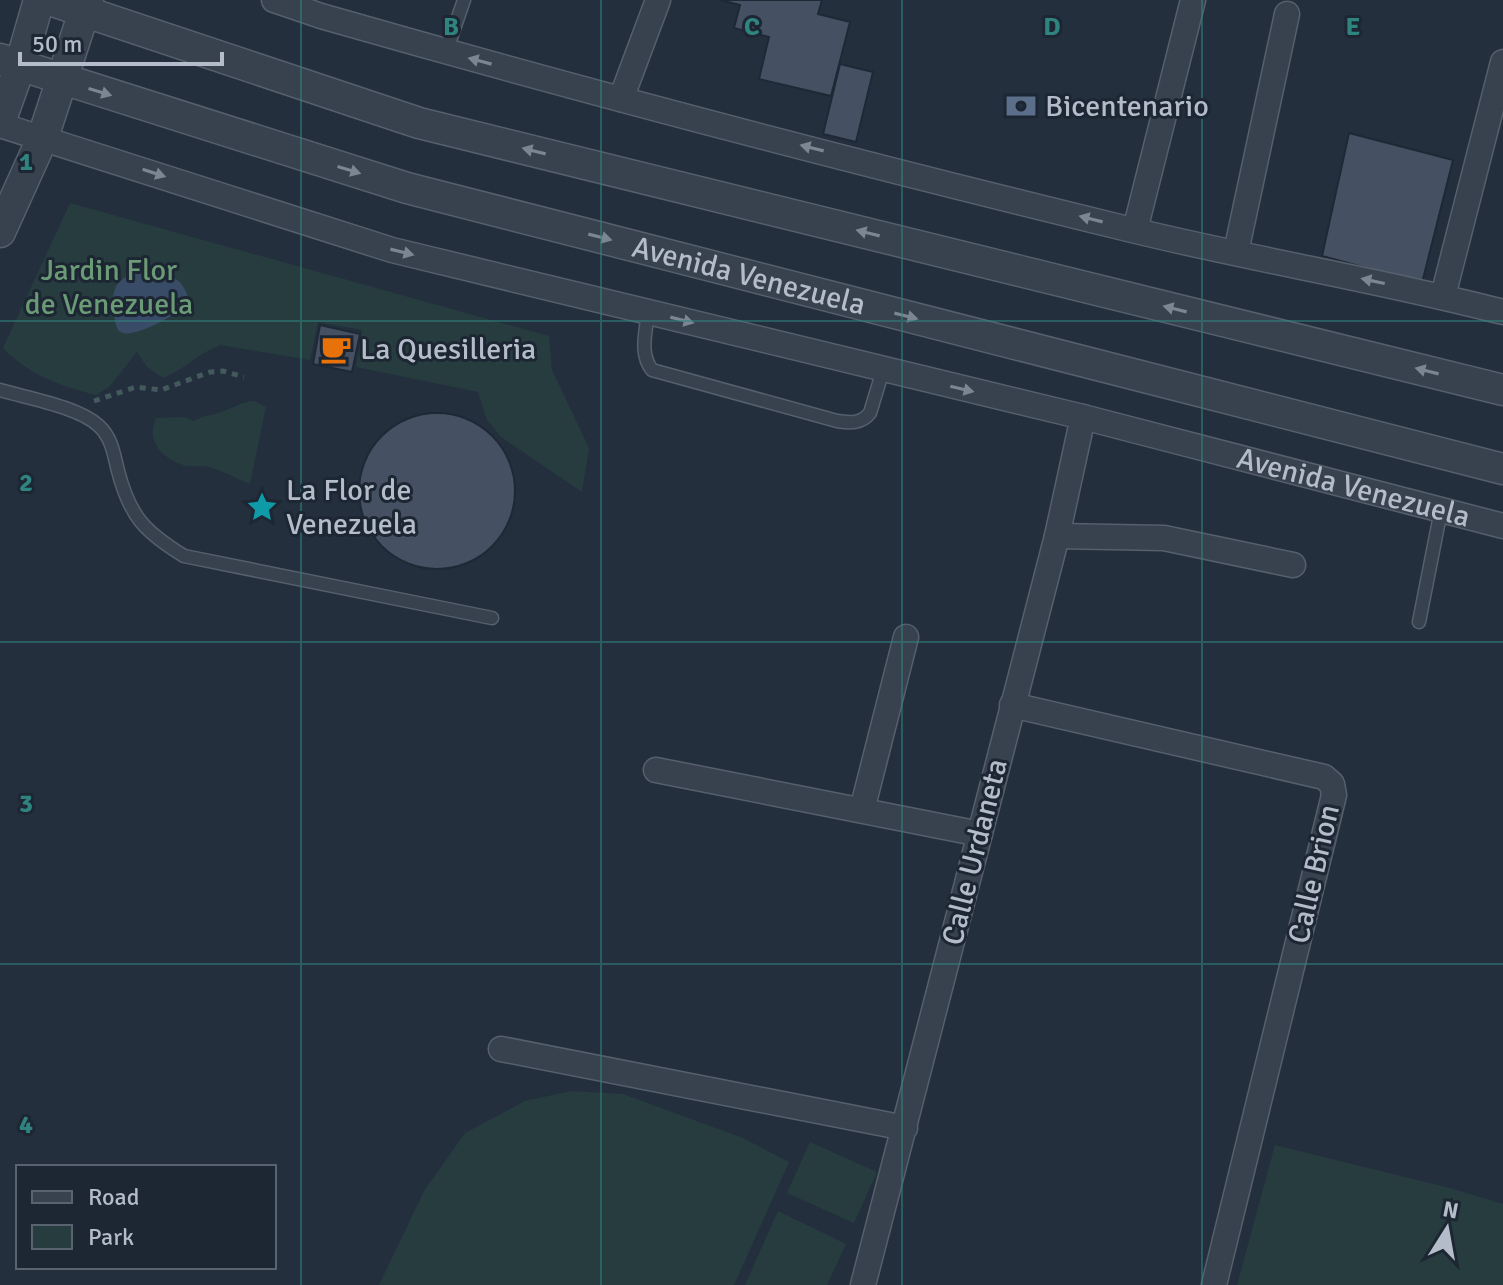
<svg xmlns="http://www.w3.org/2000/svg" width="1503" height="1285" viewBox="0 0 1503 1285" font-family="Signika,sans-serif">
<rect width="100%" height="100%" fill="#242f3e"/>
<g fill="#263c3f">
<path d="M70 203 549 336 552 370 589 448 582 492 501 437 487 420 478 392 356 367 362 330 318 322 310 360 220 345C199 353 184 370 163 378L147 367 137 352 109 387 96 395C60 386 29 375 3 348Z"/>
<path d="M255 401 266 407 250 484C237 479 222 470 209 467 200 465 191 468 183 465 161 457 146 441 156 418L184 417 194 421C203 415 211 416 221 412 234 408 241 402 255 401Z"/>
<path d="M571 1091 623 1094 743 1138 789 1162 734 1285H379L424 1191 465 1133 525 1101Z"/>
<path d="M810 1142 877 1172 854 1223 787 1193Z"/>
<path d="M1275 1145 1450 1188 1503 1204V1285H1237Z"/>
<path d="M778 1211 846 1244 827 1285H745Z"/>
</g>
<path fill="#394c67" d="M153 270C170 273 183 280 188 297 187 298 183 306 182 308 173 317 129 341 119 331 115 327 115 318 114 313 108 282 125 272 153 270Z"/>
<g fill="#455162" stroke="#1f2835" stroke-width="2">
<path d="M720 0H822L818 14 850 22 831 96 759 79 769 37 734 28 740 5Z"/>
<path d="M840 64 873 72 856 142 823 134Z"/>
<path d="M1349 133 1453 160 1422 283 1322 256Z"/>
<path d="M320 325 360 334 352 372 313 364Z"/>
<circle cx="437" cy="491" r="78"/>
</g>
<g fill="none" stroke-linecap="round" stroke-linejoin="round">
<g stroke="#565f6c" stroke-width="15">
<g id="service">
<path d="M446 52 464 0"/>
<path d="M648 312C646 332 639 353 652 370L837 421C850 423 861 424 870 413L883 370"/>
<path d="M0 390C27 398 79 407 99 426 112 438 114 455 118 471 130 517 145 532 184 556L492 618"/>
<path d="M1419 622 1441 510"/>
</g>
</g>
<g stroke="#565f6c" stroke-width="27">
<g id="minor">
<path d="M274 0 321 16C590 93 861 164 1132 230 1255 260 1380 280 1503 312"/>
<path d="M621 99 658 0"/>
<path id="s1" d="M0 125 392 250 1083 417 1503 526"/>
<path d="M1135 230 1193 0"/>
<path d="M1236 252 1287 14"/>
<path d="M1443 296 1503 62"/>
<path d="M1057 536 1164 538 1293 565"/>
<path d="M1012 705 1324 777 1332 784 1334 795 1214 1285"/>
<path d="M656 770 980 834"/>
<path d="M862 810 906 637"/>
<path d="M501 1049 905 1128"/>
<path d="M863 1285 1057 536 1083 417"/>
</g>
</g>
<g stroke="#565f6c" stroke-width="33">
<g id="tertiary">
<path d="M50 0 419 123 1503 390"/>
<path id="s2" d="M0 59 407 188 1503 469"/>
<path d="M0 122 20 66 39 0"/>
<path d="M0 232 43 137 88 0"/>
</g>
</g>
<path stroke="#44595c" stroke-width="5" stroke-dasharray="6 6" stroke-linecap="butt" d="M94 401 136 387 161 390 210 372 223 371 244 377"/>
<use href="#service" stroke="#38414e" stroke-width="12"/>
<use href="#minor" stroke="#38414e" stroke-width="24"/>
<use href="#tertiary" stroke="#38414e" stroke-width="30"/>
</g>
<defs><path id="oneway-solid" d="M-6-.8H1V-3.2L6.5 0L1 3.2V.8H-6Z" transform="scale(2)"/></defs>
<g fill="#7c8592">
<use href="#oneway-solid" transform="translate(480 61) rotate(-165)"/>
<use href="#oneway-solid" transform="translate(100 92) rotate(17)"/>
<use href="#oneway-solid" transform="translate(812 148) rotate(-166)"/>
<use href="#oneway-solid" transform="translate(534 151) rotate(-166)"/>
<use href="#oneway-solid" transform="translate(349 170) rotate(17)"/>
<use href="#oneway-solid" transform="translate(154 173) rotate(18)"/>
<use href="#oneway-solid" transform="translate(1091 219) rotate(-166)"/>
<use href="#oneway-solid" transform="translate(868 233) rotate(-166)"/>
<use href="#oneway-solid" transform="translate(600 237) rotate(14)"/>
<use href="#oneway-solid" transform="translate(402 252) rotate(14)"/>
<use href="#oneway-solid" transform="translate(1373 281) rotate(-168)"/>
<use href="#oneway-solid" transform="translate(1175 309) rotate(-166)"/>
<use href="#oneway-solid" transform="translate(906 316) rotate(14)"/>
<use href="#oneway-solid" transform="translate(682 320) rotate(14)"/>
<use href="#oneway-solid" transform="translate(1427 371) rotate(-166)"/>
<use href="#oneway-solid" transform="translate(962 389) rotate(13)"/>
</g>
<path fill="none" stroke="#308480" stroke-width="2" stroke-opacity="0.55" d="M301 0V1285M601 0V1285M902 0V1285M1202 0V1285M0 321H1503M0 642H1503M0 964H1503"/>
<defs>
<g id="bank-bare" transform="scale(2.4)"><path d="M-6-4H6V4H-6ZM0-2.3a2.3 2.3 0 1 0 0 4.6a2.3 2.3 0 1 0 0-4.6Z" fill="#5c6f8a" stroke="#1d2633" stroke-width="2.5" paint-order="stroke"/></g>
<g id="cafe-bare" transform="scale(2.4)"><path d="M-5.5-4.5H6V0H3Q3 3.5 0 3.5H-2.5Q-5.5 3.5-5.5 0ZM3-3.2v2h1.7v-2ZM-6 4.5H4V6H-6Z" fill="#e8710a" stroke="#1d2633" stroke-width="2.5" paint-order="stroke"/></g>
<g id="sight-bare" transform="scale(2.4)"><path d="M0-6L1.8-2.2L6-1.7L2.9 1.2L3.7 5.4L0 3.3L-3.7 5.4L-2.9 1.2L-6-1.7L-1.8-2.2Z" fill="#0f9aa8" stroke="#1d2633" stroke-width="2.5" paint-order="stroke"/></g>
</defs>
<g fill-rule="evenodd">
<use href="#bank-bare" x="1021" y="106"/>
<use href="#cafe-bare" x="336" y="349"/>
<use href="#sight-bare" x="262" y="507"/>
</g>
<g text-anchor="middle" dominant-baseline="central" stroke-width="6" stroke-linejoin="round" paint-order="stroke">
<g font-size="30" fill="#b4bcc9" stroke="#1d2633" text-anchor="start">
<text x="1045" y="106">Bicentenario</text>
<text x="360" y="349">La Quesilleria</text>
<text x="286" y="490">La Flor de<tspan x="286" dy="34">Venezuela</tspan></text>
</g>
<g font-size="30" fill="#6b9a76" stroke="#1d2633">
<text x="109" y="270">Jardin Flor<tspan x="109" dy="34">de Venezuela</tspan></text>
</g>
<g font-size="30" fill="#b4bcc9" stroke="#1d2633">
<text stroke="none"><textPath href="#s2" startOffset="780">Avenida Venezuela</textPath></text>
<text stroke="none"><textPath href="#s1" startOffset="1402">Avenida Venezuela</textPath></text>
<text transform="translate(975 852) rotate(-76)">Calle Urdaneta</text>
<text transform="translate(1314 874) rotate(-77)">Calle Brion</text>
</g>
</g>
<g font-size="26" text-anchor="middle" font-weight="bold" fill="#308480" stroke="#1d2633" stroke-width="6" stroke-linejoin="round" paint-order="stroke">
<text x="451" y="35">B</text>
<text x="752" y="35">C</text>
<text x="1052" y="35">D</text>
<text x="1353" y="35">E</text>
<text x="26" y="170">1</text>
<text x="26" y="491">2</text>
<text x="26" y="812">3</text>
<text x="26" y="1133">4</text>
</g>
<rect x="16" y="1165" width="260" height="104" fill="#1d2633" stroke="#59626f" stroke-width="2"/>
<rect x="32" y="1191" width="40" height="12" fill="#38414e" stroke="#59626f" stroke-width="2"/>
<text x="88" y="1205" font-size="24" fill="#b4bcc9">Road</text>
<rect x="32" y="1225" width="40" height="24" fill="#263c3f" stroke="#59626f" stroke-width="2"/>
<text x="88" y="1245" font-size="24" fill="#b4bcc9">Park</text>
<g transform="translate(1447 1229) rotate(11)" stroke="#1d2633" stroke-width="6" paint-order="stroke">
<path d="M0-6L14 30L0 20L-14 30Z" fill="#b4bcc9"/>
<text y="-12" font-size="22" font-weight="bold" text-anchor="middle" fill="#b4bcc9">N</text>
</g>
<path d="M20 52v12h202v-12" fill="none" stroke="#b4bcc9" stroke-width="4"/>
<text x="32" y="52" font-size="24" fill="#b4bcc9" stroke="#1d2633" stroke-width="6" paint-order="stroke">50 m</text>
</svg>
